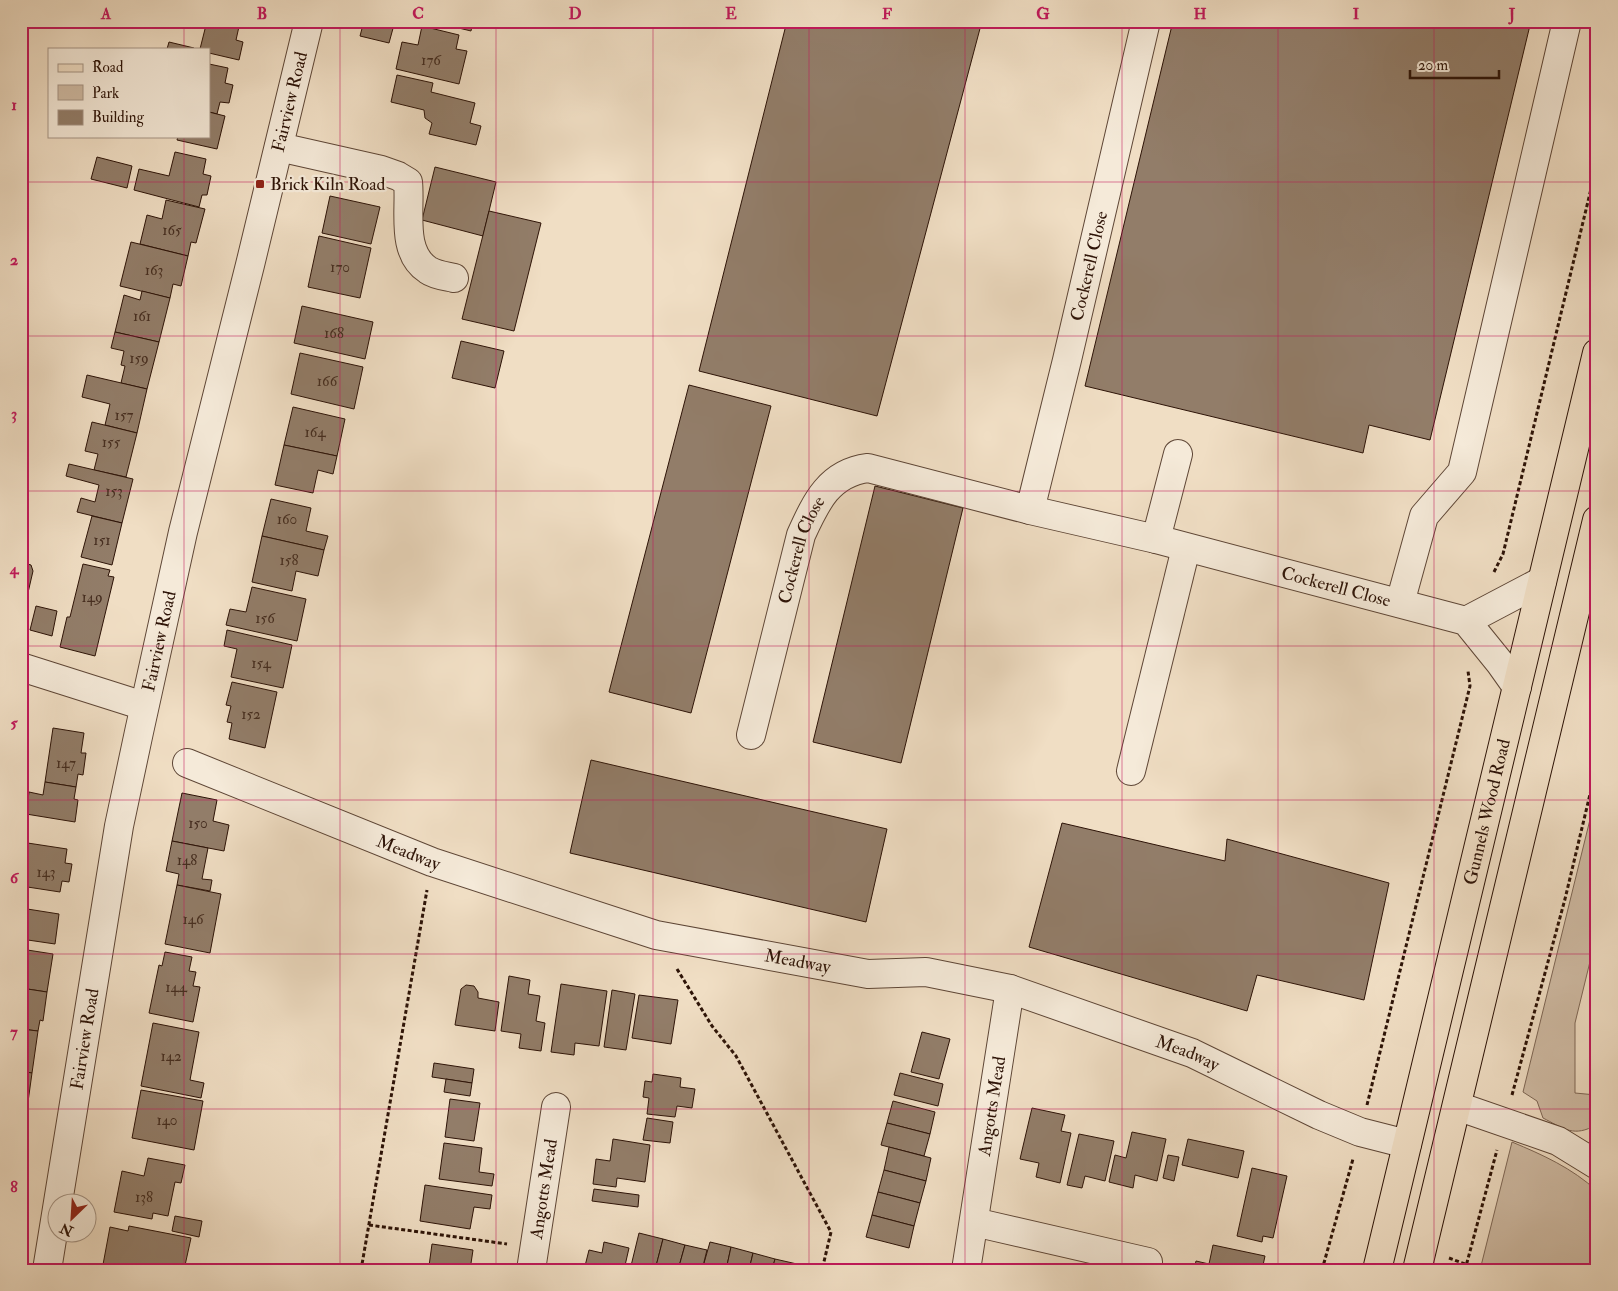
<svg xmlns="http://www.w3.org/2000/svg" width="1618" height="1291" viewBox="0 0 1618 1291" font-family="'IM FELL Double Pica',serif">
<rect width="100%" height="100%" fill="#f0dec4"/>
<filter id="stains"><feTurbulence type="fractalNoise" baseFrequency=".004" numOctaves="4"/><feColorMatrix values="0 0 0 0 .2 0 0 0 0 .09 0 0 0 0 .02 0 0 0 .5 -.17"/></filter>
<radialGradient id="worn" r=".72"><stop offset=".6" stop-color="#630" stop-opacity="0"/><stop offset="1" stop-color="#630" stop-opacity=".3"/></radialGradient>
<g fill="#cfbba4" stroke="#7e6756">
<path d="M1597 791V933L1575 1023V1093L1596 1095V1117L1592 1127C1572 1137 1561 1127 1543 1118L1537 1101 1523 1092Z"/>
<path d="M1512 1142C1543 1155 1572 1168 1597 1191V1270H1480Z"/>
</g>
<g fill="#927d69" stroke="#2d1307">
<path d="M207 21 240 22 236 40 243 42 239 60 209 53V49H200Z"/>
<path d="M364 21H395L389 43 360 36Z"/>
<path d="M430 21H473L471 31Z"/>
<path d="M787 21H982L877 416 699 371Z"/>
<path d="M1173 21H1531L1430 440 1369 425 1363 453 1085 386Z"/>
<path d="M422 26 459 35 456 49 467 51 459 84 396 69 402 42 418 45Z"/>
<path d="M169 42 194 48 193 49H167Z"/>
<path d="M209 64 228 68 225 83 233 85 229 103 220 102 217 114 209 112Z"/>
<path d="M397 75 433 83 431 92 475 103 470 123 481 126 476 145 429 134 432 123 425 118 424 110 391 102Z"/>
<path d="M209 112 225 116 217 149 177 140 178 136H209Z"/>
<path d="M175 152 206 159 203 174 211 176 207 195H202L199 207 134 190 139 169 169 176Z"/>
<path d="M97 157 132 166 127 188 91 179Z"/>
<path d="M435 167 496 182 483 236 422 220Z"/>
<path d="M330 196 380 207 371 244 322 233Z"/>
<path d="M166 200 205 209 196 243 191 242 188 256 140 244 147 215 162 219Z"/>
<path d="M489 211 541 223 514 331 462 319Z"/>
<path d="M319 236 371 248 360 298 308 287Z"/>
<path d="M131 242 188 256 181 286 173 284 170 298 120 286Z"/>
<path d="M142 291 170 298 159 342 115 332 124 295 140 300Z"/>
<path d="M302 306 373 322 365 359 294 343Z"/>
<path d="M115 332 159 342 147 389 121 383 125 366 121 365 124 351 111 348Z"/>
<path d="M461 341 504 351 495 388 452 378Z"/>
<path d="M300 353 363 367 354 409 291 394Z"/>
<path d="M87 375 147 389 137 433 105 425 110 404 82 397Z"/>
<path d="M689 385 771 406 691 713 609 692Z"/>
<path d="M293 407 345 419 337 456 284 445Z"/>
<path d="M92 422 137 433 126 477 94 470 98 454 85 451Z"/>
<path d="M284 445 337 456 333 474 318 470 313 493 275 485Z"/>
<path d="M69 464 133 479 122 523 77 512 81 498 95 502 99 485 66 476Z"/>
<path d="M875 486 963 508 901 763 813 742Z"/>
<path d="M271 499 311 508 306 531 328 536 324 550 262 536Z"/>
<path d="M92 516 122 523 112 565 81 557Z"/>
<path d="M262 536 324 550 318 576 296 571 292 591 252 582Z"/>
<path d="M24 563 31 565 33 571 24 610 21 609V565Z"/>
<path d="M83 564 110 570 108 576 114 577 95 656 60 647 67 617H70Z"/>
<path d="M252 587 306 599 297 641 226 625 230 609 246 612Z"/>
<path d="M36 606 57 611 52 636 30 630Z"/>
<path d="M227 630 292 645 283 688 231 677 237 649 224 646Z"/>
<path d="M232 682 277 692 265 748 229 739 232 723 227 722 231 706 226 705Z"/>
<path d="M53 728 84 733 81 753H86L83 775 78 774 76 787 45 782Z"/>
<path d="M591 760 887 829 866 922 570 853Z"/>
<path d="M45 782 76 787 74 799 78 800 75 822 26 814 29 792 43 795Z"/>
<path d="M182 793 217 800 213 821 229 825 224 851 172 841Z"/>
<path d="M1062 823 1225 861 1227 839 1389 883 1364 1000 1257 975 1247 1011 1029 947Z"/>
<path d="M172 841 208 848 202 879 212 880 210 891 177 885 179 874 166 871Z"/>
<path d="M21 842 67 849 65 863 72 864 69 882 62 881 60 892 21 886Z"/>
<path d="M177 885 221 894 210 953 165 944Z"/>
<path d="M21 908 59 914 55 944 21 939Z"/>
<path d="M21 949 53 954 47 992 21 988Z"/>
<path d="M165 952 192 957 189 971 196 972 193 986 200 987 193 1022 149 1013 159 965 162 966Z"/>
<path d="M509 976 530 980 528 994 540 996 536 1021 545 1023 541 1051 519 1048 521 1034 501 1031Z"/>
<path d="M561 984 607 991 599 1046 575 1043 574 1055 551 1052Z"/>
<path d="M466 985 474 986 478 992V998L499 1002 495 1031 455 1025 461 989Z"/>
<path d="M21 988 47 992 43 1021 40 1020 38 1031 21 1029Z"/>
<path d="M612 990 635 994 626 1050 604 1047Z"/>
<path d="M639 995 678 1000 671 1044 632 1038Z"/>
<path d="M153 1023 199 1032 190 1080 204 1083 201 1098 141 1086Z"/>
<path d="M21 1029 38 1031 32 1073 21 1071Z"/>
<path d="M922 1032 950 1039 939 1079 911 1072Z"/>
<path d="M434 1063 474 1069 472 1083 432 1077Z"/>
<path d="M21 1071 32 1073 28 1102 21 1101Z"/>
<path d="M900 1073 943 1084 938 1106 894 1095Z"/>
<path d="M653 1074 681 1078 680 1087 695 1089 692 1108 677 1106 675 1117 647 1114 649 1098 643 1097 645 1081 652 1082Z"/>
<path d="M446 1079 472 1083 470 1096 444 1092Z"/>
<path d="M141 1090 203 1101 194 1150 132 1138Z"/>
<path d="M450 1099 480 1103 474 1141 445 1137Z"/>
<path d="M893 1101 935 1112 930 1134 887 1123Z"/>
<path d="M1032 1108 1065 1115 1061 1131 1071 1133 1060 1183 1036 1177 1039 1163 1020 1159Z"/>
<path d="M647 1118 673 1122 670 1143 643 1140Z"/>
<path d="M887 1123 930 1134 924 1156 881 1145Z"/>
<path d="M1132 1132 1166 1139 1157 1181 1135 1175 1133 1188 1109 1182 1115 1155 1126 1158Z"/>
<path d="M1079 1134 1114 1141 1105 1181 1085 1176 1082 1188 1067 1185Z"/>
<path d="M613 1139 650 1145 645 1182 617 1178 616 1187 593 1184 596 1159 610 1161Z"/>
<path d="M1188 1139 1244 1151 1238 1178 1182 1165Z"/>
<path d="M444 1143 482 1148 479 1172 494 1174 492 1186 439 1179Z"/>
<path d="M889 1147 931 1158 926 1181 884 1170Z"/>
<path d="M1168 1155 1179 1157 1174 1181 1163 1178Z"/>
<path d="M148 1158 185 1165 181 1183 175 1182 168 1216 153 1213 152 1219 114 1212 122 1171 144 1176Z"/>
<path d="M1252 1168 1287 1176 1273 1238 1263 1236 1262 1242 1237 1236Z"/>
<path d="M884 1170 926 1181 920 1203 878 1192Z"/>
<path d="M425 1185 492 1195 490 1209 474 1207 470 1229 420 1221Z"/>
<path d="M594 1189 639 1195 638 1207 592 1201Z"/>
<path d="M878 1192 920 1203 914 1226 872 1215Z"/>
<path d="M872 1215 914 1226 909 1248 866 1237Z"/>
<path d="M175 1216 202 1221 199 1237 172 1231Z"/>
<path d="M129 1226 191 1238 184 1270H102L110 1227 128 1231Z"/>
<path d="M639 1233 663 1239 655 1270H630Z"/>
<path d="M663 1239 685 1245 678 1270H655Z"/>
<path d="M604 1242 629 1248 624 1270H584L589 1250 602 1253Z"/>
<path d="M710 1242 731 1247 726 1270H702Z"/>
<path d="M432 1244 473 1250 470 1270H451L429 1266Z"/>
<path d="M685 1245 707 1250 702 1270H678Z"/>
<path d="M1213 1245 1265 1256 1262 1270H1194L1196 1261 1209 1264Z"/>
<path d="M731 1247 753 1253 749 1270H726Z"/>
<path d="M753 1253 775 1259 772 1270H749Z"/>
<path d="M775 1259 797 1264 795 1270H772Z"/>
<path d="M797 1264 818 1270H795Z"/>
</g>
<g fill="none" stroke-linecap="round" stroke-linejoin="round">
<g stroke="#5e4636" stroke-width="30">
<g id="minor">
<path d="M279 147 381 170 398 176 408 182C411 209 400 252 428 270 435 275 445 276 454 278"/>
<path id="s1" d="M1030 510 1067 360 1146 21"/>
<path d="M1156 539 1178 454"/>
<path d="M1400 603 1424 516 1462 472 1567 21"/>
<path d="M1466 621 1542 581"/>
<path d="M21 667 144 706"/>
<path id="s2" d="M751 735 801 535C816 502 829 473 868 468L1030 510 1156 539 1466 621 1500 663 1517 687"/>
<path id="s3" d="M187 763 432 862 656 935 868 974 926 972 1010 989 1192 1053 1319 1115 1360 1132 1407 1144"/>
<path d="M1131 771 1186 548"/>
<path d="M1457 1106 1558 1141 1597 1165"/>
<path d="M974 1222 1148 1262"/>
<path id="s4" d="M47 1270 119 826 139 732 183 532 250 265 309 21"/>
<path id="s5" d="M531 1270 556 1107"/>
<path id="s6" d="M966 1270 1010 989"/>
</g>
</g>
<g stroke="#2d1307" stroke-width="30">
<g id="major">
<path id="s7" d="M1377 1270 1597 353"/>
<path d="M1417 1270 1597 520"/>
</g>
</g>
<g stroke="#2d1307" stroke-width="3" stroke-dasharray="4 2.5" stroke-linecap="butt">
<path d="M1494 572 1503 554 1597 164"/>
<path d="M677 969 712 1026 736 1056 831 1232 822 1270"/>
<path d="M1512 1095 1565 899 1597 765"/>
<path d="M1367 1105 1470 686 1468 671"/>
<path d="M369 1225 507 1244"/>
<path d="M1449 1258 1481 1270"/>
<path d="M361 1270 427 890"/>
<path d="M1322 1270 1353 1159"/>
<path d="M1465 1270 1497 1150"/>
</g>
<use href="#minor" stroke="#f5ead9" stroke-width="28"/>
<use href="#major" stroke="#f0dec4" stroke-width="28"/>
</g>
<path fill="none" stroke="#c2185b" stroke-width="1" stroke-opacity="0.55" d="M184 21V49M340 21V1270M496 21V1270M653 21V1270M809 21V1270M965 21V1270M1122 21V1270M1278 21V1270M1434 21V1270M184 136V1270M21 182H1597M21 336H1597M21 491H1597M21 646H1597M21 800H1597M21 954H1597M21 1109H1597"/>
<rect fill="#8f2418" stroke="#f5ead9" stroke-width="2" x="255" y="179" width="10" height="10" rx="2.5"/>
<g text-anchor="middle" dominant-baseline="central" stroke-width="4.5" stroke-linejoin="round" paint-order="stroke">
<g font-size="15" fill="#462e20">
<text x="431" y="60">176</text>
<text x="172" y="230">165</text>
<text x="340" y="267">170</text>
<text x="154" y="270">163</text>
<text x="142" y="316">161</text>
<text x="334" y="333">168</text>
<text x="139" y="358">159</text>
<text x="327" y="381">166</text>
<text x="124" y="415">157</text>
<text x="315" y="432">164</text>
<text x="111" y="442">155</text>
<text x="114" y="491">153</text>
<text x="287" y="519">160</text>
<text x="102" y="540">151</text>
<text x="289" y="560">158</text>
<text x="92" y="597">149</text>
<text x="265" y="618">156</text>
<text x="261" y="663">154</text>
<text x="251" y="714">152</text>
<text x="66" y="763">147</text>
<text x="198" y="823">150</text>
<text x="187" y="860">148</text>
<text x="46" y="872">143</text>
<text x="193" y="919">146</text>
<text x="176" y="987">144</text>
<text x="171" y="1056">142</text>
<text x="167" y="1120">140</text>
<text x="144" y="1197">138</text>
</g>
<g font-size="18" fill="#2d1307" stroke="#f5ead9">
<text stroke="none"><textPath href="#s4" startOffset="1194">Fairview Road</textPath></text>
<text stroke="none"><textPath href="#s1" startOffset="251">Cockerell Close</textPath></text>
<text stroke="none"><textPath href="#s2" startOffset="192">Cockerell Close</textPath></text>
<text stroke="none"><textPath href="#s2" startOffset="789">Cockerell Close</textPath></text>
<text stroke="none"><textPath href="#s4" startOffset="639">Fairview Road</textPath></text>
<text stroke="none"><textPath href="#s7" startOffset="471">Gunnels Wood Road</textPath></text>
<text stroke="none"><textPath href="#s3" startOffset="239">Meadway</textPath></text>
<text stroke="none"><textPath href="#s3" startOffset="644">Meadway</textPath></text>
<text stroke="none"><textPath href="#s4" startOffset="234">Fairview Road</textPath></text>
<text stroke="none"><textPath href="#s3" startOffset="1048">Meadway</textPath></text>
<text stroke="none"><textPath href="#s6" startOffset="166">Angotts Mead</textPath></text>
<text stroke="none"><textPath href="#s5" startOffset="82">Angotts Mead</textPath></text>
</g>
<g font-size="18" fill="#2d1307" stroke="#f5ead9" text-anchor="start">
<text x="270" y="184">Brick Kiln Road</text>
</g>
</g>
<rect width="1618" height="1291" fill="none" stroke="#f0dec4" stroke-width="55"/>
<rect x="48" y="48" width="162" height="90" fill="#f5ead9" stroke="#a59485"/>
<rect x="58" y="64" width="25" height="8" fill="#f0dec4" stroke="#a59485"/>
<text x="92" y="72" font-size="15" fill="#2d1307">Road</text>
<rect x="58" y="85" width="25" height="15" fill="#cfbba4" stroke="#a59485"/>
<text x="92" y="98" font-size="15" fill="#2d1307">Park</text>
<rect x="58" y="110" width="25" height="15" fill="#927d69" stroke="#a59485"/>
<text x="92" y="122" font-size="15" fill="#2d1307">Building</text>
<g transform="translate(72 1218) rotate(205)"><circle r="24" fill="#f5ead9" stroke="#a59485"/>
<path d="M0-4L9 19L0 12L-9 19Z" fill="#8f2418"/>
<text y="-8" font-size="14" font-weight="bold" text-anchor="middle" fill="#2d1307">N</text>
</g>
<path d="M1410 70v8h89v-8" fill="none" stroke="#2d1307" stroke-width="2.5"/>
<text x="1418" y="70" font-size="15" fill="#2d1307" stroke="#f5ead9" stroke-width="4" paint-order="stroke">20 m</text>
<rect x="28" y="28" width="1562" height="1236" fill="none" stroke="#c2185b" stroke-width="2"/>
<g font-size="16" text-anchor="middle" font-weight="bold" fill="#c2185b">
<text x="106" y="19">A</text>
<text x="262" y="19">B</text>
<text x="418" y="19">C</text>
<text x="575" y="19">D</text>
<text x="731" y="19">E</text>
<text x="887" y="19">F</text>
<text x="1043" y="19">G</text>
<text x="1200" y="19">H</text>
<text x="1356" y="19">I</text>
<text x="1512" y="19">J</text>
<text x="14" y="110">1</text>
<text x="14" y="265">2</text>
<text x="14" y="419">3</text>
<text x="14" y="574">4</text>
<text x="14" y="728">5</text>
<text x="14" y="883">6</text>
<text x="14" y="1037">7</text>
<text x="14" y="1192">8</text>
</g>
<rect width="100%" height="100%" filter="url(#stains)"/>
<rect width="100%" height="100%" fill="url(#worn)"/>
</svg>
